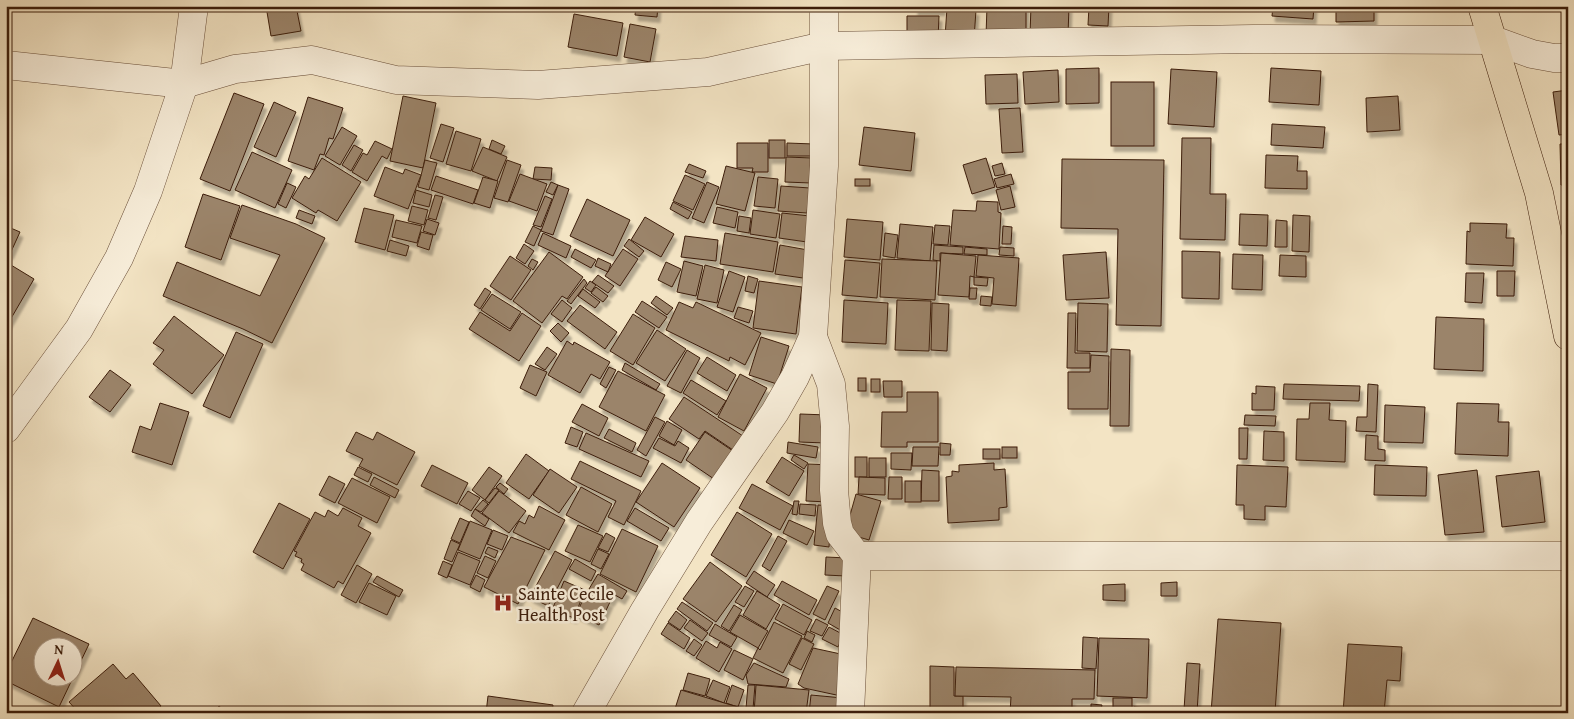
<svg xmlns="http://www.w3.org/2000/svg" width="1574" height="719" viewBox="0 0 1574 719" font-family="'Gentium Book Plus',serif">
<defs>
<filter id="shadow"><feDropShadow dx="3" dy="5.5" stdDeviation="1" flood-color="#0004"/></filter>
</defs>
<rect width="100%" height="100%" fill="#f3e4c4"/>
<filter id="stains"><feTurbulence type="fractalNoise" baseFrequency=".004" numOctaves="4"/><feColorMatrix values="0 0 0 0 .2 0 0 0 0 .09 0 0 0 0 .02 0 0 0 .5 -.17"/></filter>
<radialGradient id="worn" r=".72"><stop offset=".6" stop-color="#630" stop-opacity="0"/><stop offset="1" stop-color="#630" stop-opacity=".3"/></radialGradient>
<g fill="#9b846b" stroke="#3c1d0b" fill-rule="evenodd" filter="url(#shadow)">
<path d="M266 6H296L301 31 271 36Z"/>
<path d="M636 6H658L657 17 635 15Z"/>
<rect x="915" y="6" width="27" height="4"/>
<path d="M987 6H1026V37L986 36Z"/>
<path d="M1031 6H1069L1068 35 1030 34Z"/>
<path d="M1089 6H1109L1108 26 1088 25Z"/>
<path d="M1273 6H1314L1313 19 1272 16Z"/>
<path d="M1336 6H1374V21L1336 22Z"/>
<path d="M947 8 976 10 974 39 945 37Z"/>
<path d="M574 14 623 23 617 56 568 47Z"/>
<path d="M907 16H939L938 39 907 38Z"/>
<path d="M630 24 656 29 650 62 624 57Z"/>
<path d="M1099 68V103L1066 104V69Z"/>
<path d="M1271 68 1321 71 1319 105 1269 102Z"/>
<path d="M1171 69 1217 72 1214 127 1168 124Z"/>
<path d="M1058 70 1059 102 1025 104 1023 72Z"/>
<path d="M1017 74 1018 103 986 104 985 75Z"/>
<rect x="1111" y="82" width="43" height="64"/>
<path d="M1568 90V134L1559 135 1553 92Z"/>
<path d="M234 93 264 104 230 191 200 179Z"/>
<path d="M403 96 436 103 423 168 390 161Z"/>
<path d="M1398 96 1400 130 1367 132 1366 98Z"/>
<path d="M308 97 343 108 333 139 329 138 324 155 320 154 314 170 288 161Z"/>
<path d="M274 102 296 112 276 157 254 147Z"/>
<path d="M1020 108 1023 152 1002 153 999 109Z"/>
<path d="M441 124 454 128 443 162 430 158Z"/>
<path d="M1272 124 1325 127 1323 148 1271 145Z"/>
<path d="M342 127 357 136 340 165 325 156Z"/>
<path d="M864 127 915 133 911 171 859 165Z"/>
<path d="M456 131 481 139 471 171 446 164Z"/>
<path d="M1182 138H1211L1210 194H1226L1225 240 1180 239Z"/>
<path d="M492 140 505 146 501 154 489 149Z"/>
<rect x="769" y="140" width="16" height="18"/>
<path d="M375 141 392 149 387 159 382 156 367 181 352 172 363 153 367 155Z"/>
<path d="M737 143H768V172H752L753 168H737Z"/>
<path d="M787 143 814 144V156H787Z"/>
<path d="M1560 144H1568V185H1561Z"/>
<path d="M354 145 363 150 351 171 342 165Z"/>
<path d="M483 147 507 157 497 181 472 171Z"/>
<path d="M252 152 292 170 275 208 235 190Z"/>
<path d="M1266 155 1298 156 1297 171H1307V189L1265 188Z"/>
<path d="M786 157 812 158 811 183 785 182Z"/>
<path d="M322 158 361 182 337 221 318 210 316 213 292 198 305 176 309 179Z"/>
<path d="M986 158 995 187 972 194 963 165Z"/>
<path d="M1062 159 1164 160 1161 326 1116 325 1118 229 1061 228Z"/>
<path d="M425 160 437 163 429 190 418 187Z"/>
<path d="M507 160 521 165 508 202 494 198Z"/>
<path d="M1002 163 1005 174 995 176 992 166Z"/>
<path d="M689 164 706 171 703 178 685 172Z"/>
<path d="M726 166 755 173 745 211 716 204Z"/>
<path d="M385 167 403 174 405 169 421 175 408 209 374 196Z"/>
<path d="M535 167 552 168 551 180 533 179Z"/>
<path d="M520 174 547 184 537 211 509 201Z"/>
<path d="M1011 174 1014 184 997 188 994 179Z"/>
<path d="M685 175 705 184 693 210 673 201Z"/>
<path d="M436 176 478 190 473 204 431 190Z"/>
<path d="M483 177 498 181 490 208 474 203Z"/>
<path d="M758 177 778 179 775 208 754 206Z"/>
<rect x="855" y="179" width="15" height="7"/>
<path d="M551 182 558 185 553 195 546 192Z"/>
<path d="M707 182 719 187 704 223 692 218Z"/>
<path d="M287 183 296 187 286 208 278 204Z"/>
<path d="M558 185 569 189 553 235 541 231Z"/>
<path d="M781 186 810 188 807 213 778 211Z"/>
<path d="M1010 186 1015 207 1001 210 996 190Z"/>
<path d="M416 190 432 195 429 207 413 203Z"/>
<path d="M203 194 240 206 221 260 185 247Z"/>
<path d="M435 195 443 197 436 220 428 218Z"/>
<path d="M545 196 552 199 541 227 533 225Z"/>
<path d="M587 199 630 220 613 256 570 236Z"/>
<path d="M977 201 998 202V212L1001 213 999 249 950 245 953 210 976 211Z"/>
<path d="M673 202 692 212 688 219 670 209Z"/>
<path d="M242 205 296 224 325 238 272 343 243 329 163 296 177 262 260 296 280 255 230 238Z"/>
<path d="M412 206 428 210 424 225 408 221Z"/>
<path d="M717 207 738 212 735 228 713 223Z"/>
<path d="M364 208 394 215 385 250 355 242Z"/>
<path d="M299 210 315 216 312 224 296 218Z"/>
<path d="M753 210 780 214 776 238 750 234Z"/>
<path d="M782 213 810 216 807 242 779 238Z"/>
<path d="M1240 214 1268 215 1267 246 1239 245Z"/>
<path d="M1293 215 1310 216 1309 252 1292 251Z"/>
<path d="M739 216 751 218 749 233 737 231Z"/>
<path d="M645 217 674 234 661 257 631 240Z"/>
<path d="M427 219 439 223 435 235 423 231Z"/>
<path d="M847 219 883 222 880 260 844 257Z"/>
<path d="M396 220 422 226 417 243 392 237Z"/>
<path d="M1276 220 1287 221V247H1275Z"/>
<path d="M1470 223 1507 224 1506 238H1514L1513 266 1466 264 1467 231 1470 232Z"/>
<path d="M900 224 933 227 930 261 897 258Z"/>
<path d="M935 225 950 226 948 245 933 244Z"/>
<path d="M6 226 20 232 10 254 6 252Z"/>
<path d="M533 226 541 230 534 246 525 242Z"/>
<path d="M1003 226 1012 227 1011 244H1002Z"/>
<path d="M421 232 433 235 429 250 417 246Z"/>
<path d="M543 233 571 246 566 258 538 245Z"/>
<path d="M725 233 778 242 773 272 720 264Z"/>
<path d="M885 233 898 235 895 258 883 256Z"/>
<path d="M685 236 718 240 716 261 681 257Z"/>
<path d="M629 239 644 251 639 257 624 246Z"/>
<path d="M390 240 409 246 406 256 387 251Z"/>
<path d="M524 244 534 251 525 264 516 258Z"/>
<path d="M780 245 808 250 803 278 775 274Z"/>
<path d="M934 245 963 247V254L940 253V261L933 260Z"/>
<path d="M965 247 987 249V255L964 254Z"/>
<path d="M1000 247 1014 248V256L999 255Z"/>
<path d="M575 249 596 260 591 268 571 257Z"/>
<path d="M623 249 638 259 620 286 605 276Z"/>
<path d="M1182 251 1220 252 1219 299 1182 298Z"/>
<path d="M549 252 583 277 567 299 562 296 542 323 513 301Z"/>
<path d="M1106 252 1109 298 1066 300 1063 255Z"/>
<path d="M941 253 976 256 974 277 970 276 969 297 938 295Z"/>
<path d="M1233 254 1263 255 1262 290 1232 289Z"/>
<path d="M978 255 1019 258 1016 306 992 304 994 278 976 276Z"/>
<path d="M1280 255 1306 256V277L1279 276Z"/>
<path d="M510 256 531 270 511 300 490 286Z"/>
<path d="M598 258 611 264 608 272 595 266Z"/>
<path d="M532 259 538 262 533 270 528 266Z"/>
<path d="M882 259 937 261 935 300 880 297Z"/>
<path d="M845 260 880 263 877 298 842 295Z"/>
<path d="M684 261 703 266 696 296 677 292Z"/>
<path d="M6 262 34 279 6 327Z"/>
<path d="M666 262 681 269 672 287 658 280Z"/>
<path d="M705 265 724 270 717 303 697 299Z"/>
<path d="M729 271 745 277 733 312 717 307Z"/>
<path d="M1497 271H1515L1514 296H1497Z"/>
<path d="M1466 273H1484L1482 303 1465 302Z"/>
<path d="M598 275 614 286 608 293 592 282Z"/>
<path d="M748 276 758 279 754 293 745 291Z"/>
<path d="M974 277 988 278 987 286 974 285Z"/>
<path d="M584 279 587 283 571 304 567 301Z"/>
<path d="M590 281 596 285 591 292 585 288Z"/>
<path d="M759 281 802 287 796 334 753 328Z"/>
<path d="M596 287 608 296 603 302 591 293Z"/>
<path d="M485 288 491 292 480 309 474 305Z"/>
<path d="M970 288H977L976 299H969Z"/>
<path d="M583 289 600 302 595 308 578 296Z"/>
<path d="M492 294 521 312 510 329 481 310Z"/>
<path d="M656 296 673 308 667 315 651 303Z"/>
<path d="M981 296 992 297 991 306 980 305Z"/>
<path d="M562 300 572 308 562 322 551 314Z"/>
<path d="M844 300 888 303 886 344 842 342Z"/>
<path d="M897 300 931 301 929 351 895 350Z"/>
<path d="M642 301 667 317 659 328 635 312Z"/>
<path d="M679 302 693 308 696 302 761 333 745 365 730 357 729 361 666 330Z"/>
<path d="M932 303 949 304 947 351 931 350Z"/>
<path d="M1078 303 1108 304 1107 352 1077 351Z"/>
<path d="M580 305 617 332 605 349 567 321Z"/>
<path d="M738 307 753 311 749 323 734 318Z"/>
<path d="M480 312 510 331 522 313 541 326 519 361 469 329Z"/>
<path d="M1068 313H1076L1075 353H1090V368H1067Z"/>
<path d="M633 314 655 328 633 365 610 351Z"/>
<path d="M174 316 224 355 192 394 153 364 164 350 153 343Z"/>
<path d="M1436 317 1484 319 1483 371 1434 369Z"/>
<path d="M558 323 569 333 561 342 550 331Z"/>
<path d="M657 330 686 349 665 381 636 363Z"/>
<path d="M236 332 263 344 230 418 203 406Z"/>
<path d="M761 337 789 346 777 384 749 375Z"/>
<path d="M567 341 573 345 574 342 610 362 600 379 591 374 580 393 548 375Z"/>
<path d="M547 347 557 354 545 370 535 364Z"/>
<path d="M1111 349 1130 350 1129 426H1110Z"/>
<path d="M687 350 700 358 681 393 667 386Z"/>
<path d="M1091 355 1109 356 1108 409H1068V372H1090Z"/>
<path d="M707 357 736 375 727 391 697 373Z"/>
<path d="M625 363 660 384 656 390 622 370Z"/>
<path d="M530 365 547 372 536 396 520 388Z"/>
<path d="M609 367 616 370 606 388 600 384Z"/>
<path d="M110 370 131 385 110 412 89 397Z"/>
<path d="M618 371 665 395 646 431 599 407Z"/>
<path d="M740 374 767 388 744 431 718 417Z"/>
<rect x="858" y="378" width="8" height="13"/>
<rect x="871" y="379" width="9" height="13"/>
<path d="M691 380 726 401 717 415 683 393Z"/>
<path d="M883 381H902V397H884Z"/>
<path d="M1284 384 1360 386 1359 401 1283 399Z"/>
<path d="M1368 384 1378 385 1376 432 1356 431 1357 417H1367Z"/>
<path d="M1256 386 1275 387 1274 410H1252V393L1256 394Z"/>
<path d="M907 392H938V442H907V447H881L882 412H907Z"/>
<path d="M684 397 743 436 733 450 705 431 699 439 669 419Z"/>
<path d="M160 403 189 412 172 465 132 452 140 426 151 430Z"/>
<path d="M1310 403H1330L1329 420 1346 421 1345 462 1296 460 1297 419H1309Z"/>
<path d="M1457 403 1499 404 1498 422H1509L1508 456 1455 454Z"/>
<path d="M582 404 608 418 599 436 572 422Z"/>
<path d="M1385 405 1425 407 1423 443 1384 442Z"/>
<path d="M800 414 828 415 826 443 799 442Z"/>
<path d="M1245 415 1276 416 1275 426 1244 425Z"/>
<path d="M655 417 665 422 646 456 637 450Z"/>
<path d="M667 421 682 430 674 445 659 436Z"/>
<path d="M571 427 583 432 577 447 565 443Z"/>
<path d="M1239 428H1248L1247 459H1239Z"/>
<path d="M609 429 636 443 632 452 604 438Z"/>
<path d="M1264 431 1284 432V461L1263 460Z"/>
<path d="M356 432 373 440 377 432 415 452 397 485 359 466 363 459 346 451Z"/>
<path d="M705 432 733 451 714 479 686 460Z"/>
<path d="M586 433 649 461 641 477 579 449Z"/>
<path d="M1366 435 1378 436V449L1385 450V461L1365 460Z"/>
<path d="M659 438 675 446 678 441 689 448 681 463 653 448Z"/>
<path d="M788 442 818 447 816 458 787 453Z"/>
<path d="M940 443 951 444 950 455H940Z"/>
<path d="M913 447H939L938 466H912Z"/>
<rect x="1002" y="447" width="15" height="11"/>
<rect x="983" y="449" width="17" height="10"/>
<path d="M891 453H912L911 470 891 469Z"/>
<path d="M526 454 549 471 529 499 506 483Z"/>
<path d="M794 455 808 463 804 469 791 460Z"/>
<path d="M782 457 804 471 789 496 766 482Z"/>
<rect x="855" y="457" width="12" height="20"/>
<rect x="869" y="458" width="17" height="19"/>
<path d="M580 461 641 491 624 525 608 517 616 501 571 479Z"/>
<path d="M662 463 700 488 674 527 636 502Z"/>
<path d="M994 463V470L1005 469 1007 507 999 508V520L948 523 946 477 952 476V471L959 472V465Z"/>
<path d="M808 464 832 465 829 502 806 501Z"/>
<path d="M432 465 468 483 457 504 421 486Z"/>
<path d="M1237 465 1288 467 1286 507 1265 506V520L1244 519V505H1236Z"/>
<path d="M1375 465 1427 467 1426 496 1374 495Z"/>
<path d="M358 467 372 474 368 482 354 475Z"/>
<path d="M489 467 502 476 485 500 472 490Z"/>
<path d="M550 469 577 487 559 513 533 495Z"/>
<path d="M922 470 939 471V501H921Z"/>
<path d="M1477 470 1484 532 1445 535 1438 475Z"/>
<path d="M1539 471 1545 522 1502 527 1496 476Z"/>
<path d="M329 476 345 484 335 503 319 495Z"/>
<path d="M374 477 399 490 395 498 370 485Z"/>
<path d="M859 477 885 478V495L858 494Z"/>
<path d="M889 477H902V499H888Z"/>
<path d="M352 478 390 497 377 523 338 503Z"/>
<rect x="905" y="481" width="16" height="21"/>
<path d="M500 483 508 489 504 494 496 487Z"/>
<path d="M752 484 793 506 780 530 739 508Z"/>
<path d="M581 487 612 504 598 532 566 515Z"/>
<path d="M495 488 499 490 489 503 485 500Z"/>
<path d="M468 491 480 498 471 511 459 504Z"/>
<path d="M499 491 526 511 509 533 482 513Z"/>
<path d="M856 494 881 501 869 540 845 533Z"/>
<path d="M483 500 488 504 481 512 475 509Z"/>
<path d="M794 501H799L797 515 792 514Z"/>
<path d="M279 503 310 519 283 569 253 552Z"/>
<path d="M800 504 816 505 815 516 799 514Z"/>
<path d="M818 505 832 506 829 547 814 545Z"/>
<path d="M539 506 565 520 549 550 513 532 519 521 525 524 529 515 534 518Z"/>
<path d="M343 508 362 518 358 526 371 533 343 584 338 581 334 588 301 570 304 564 301 562 302 559 295 556 297 552 294 551 315 512 325 517 328 510 338 516Z"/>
<path d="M635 508 669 528 661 541 627 521Z"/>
<path d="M475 509 489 519 485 526 471 516Z"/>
<path d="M737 512 772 534 746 577 711 555Z"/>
<path d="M460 518 469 522 460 543 451 539Z"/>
<path d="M789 520 814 531 807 545 783 533Z"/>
<path d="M470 521 492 530 480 559 458 550Z"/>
<path d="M578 525 603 536 590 562 565 551Z"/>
<path d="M622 529 658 546 636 592 600 574Z"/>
<path d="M493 530 508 536 502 550 487 544Z"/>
<path d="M606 533 615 538 608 552 598 548Z"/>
<path d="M778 536 787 541 770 571 762 566Z"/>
<path d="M511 537 545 550 518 604 484 587Z"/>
<path d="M451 540 460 544 452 562 444 559Z"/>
<path d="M488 547 498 551 495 558 485 553Z"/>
<path d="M598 549 609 554 601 569 591 564Z"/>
<path d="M555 551 572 560 548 606 530 597Z"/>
<path d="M458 552 480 561 470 585 448 576Z"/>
<path d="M485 556 496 561 488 578 477 573Z"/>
<path d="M826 557 847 558 846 576 825 575Z"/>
<path d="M575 559 596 571 591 581 569 569Z"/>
<path d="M443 561 452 565 447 578 438 574Z"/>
<path d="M710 562 742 586 716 622 683 599Z"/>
<path d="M357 565 372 574 356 603 341 595Z"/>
<path d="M754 571 775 585 767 597 746 583Z"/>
<path d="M598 574 627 591 622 599 615 595 611 601 589 589Z"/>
<path d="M476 575 485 580 480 592 470 587Z"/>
<path d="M377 576 403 590 399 597 373 582Z"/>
<path d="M564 581 585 590 574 618 552 610Z"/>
<path d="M782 581 817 600 809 615 774 595Z"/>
<path d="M1177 582V596H1161V583Z"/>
<path d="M369 583 396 596 387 615 359 602Z"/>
<path d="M1125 584V601L1103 600V585Z"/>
<path d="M745 586 754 591 744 607 735 602Z"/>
<path d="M827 586 839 591 825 620 813 614Z"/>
<path d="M757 591 780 605 766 629 743 615Z"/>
<path d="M587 592 610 602 599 625 576 614Z"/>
<path d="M682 602 713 623 707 631 677 609Z"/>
<path d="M783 604 812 620 804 635 775 619Z"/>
<path d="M734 605 742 610 729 631 721 626Z"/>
<path d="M835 608 850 616 842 631 828 623Z"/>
<path d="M676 611 687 620 680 630 668 622Z"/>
<path d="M740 615 768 631 758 648 730 632Z"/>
<path d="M33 618 89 644 59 707 6 681V673ZM42 646H72V676H42Z"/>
<path d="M816 619 828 625 822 636 810 631Z"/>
<path d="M1218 619 1281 623 1275 713H1211Z"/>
<path d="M690 620 708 633 702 641 684 628Z"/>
<path d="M774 622 802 636 783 673 753 658 758 648 760 650Z"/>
<path d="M668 623 690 638 684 649 661 634Z"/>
<path d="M715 624 737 637 731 647 709 635Z"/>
<path d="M829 627 844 635 838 647 822 639Z"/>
<path d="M807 631 815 635 812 642 804 638Z"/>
<path d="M1083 637 1098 638 1096 669 1082 668Z"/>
<path d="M802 638 814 644 801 670 789 664Z"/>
<path d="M1099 638 1149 639 1147 698 1097 696Z"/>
<path d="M694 639 702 645 694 656 686 651Z"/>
<path d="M706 641 717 648 720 642 732 649 719 672 696 658Z"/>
<path d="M1348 644 1402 647 1400 681 1387 680 1384 713H1343Z"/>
<path d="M813 648 850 656 841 696 804 688 798 684Z"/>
<path d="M734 650 753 659 743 680 724 670Z"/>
<path d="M754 663 789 679 786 687 748 684 746 675Z"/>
<path d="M1187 663 1200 664 1197 713H1114V711L1134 712V707L1184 710Z"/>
<path d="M113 664 126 679 133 673 161 706 154 713H79L69 702Z"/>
<path d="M930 666 954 667V696H963V713H930Z"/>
<path d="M956 667 1095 670 1094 699H1072V713H1010L1011 697 955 696Z"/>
<path d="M688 673 710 679 705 696 683 690Z"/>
<path d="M713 680 730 687 724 703 706 696Z"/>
<path d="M732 685 744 690 738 707 726 703Z"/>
<path d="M748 685H755L753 709 746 708Z"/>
<path d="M756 685 809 690 806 713H754Z"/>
<path d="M681 690 751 711 750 713 674 712Z"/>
<path d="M811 695 843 698 841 713H809Z"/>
<path d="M488 696 553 705 552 713H486Z"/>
<rect x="1113" y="698" width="19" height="11"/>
<path d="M1091 704 1102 705 1101 710 1091 709Z"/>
<path d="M219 706 227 713H213Z"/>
<path d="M1075 708 1110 711V713H1075Z"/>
</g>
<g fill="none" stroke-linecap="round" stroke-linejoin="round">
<g stroke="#6a4f39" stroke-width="29">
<g id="minor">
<path d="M6 65 184 84 235 69 312 60 396 80 538 85 708 72 824 46 1253 39 1493 40 1532 54 1554 58H1568"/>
<path d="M813 337 831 384 835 426 834 490 837 523 840 534 857 556"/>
<path d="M6 429 79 329 119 258 148 191 184 84 194 6"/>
<path d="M586 713 645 610 699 522 775 412 795 377 813 337 824 166V6"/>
<path d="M850 713 857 556H1568"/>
</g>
</g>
<g stroke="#3c1d0b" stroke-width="29">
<path id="major" d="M1482 6 1539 193 1568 336"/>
</g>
<use href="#minor" stroke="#f7edd9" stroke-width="28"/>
<use href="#major" stroke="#f3e4c4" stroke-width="28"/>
</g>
<defs>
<g id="hospital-bare" transform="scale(1.5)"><path d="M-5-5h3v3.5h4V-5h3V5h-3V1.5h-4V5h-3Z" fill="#8f2418" stroke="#f7edd9" stroke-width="2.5" paint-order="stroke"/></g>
</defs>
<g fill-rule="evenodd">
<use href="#hospital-bare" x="503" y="603"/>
</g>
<g text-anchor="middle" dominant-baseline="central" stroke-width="5" stroke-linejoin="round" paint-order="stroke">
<g font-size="18" fill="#3c1d0b" stroke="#f7edd9" text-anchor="start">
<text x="518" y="593">Sainte Cecile<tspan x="518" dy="21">Health Post</tspan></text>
</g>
</g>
<rect width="1574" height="719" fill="none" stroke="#f3e4c4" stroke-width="25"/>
<rect x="8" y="8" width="1559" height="704" fill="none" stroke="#3c1d0b" stroke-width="2.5"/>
<rect x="12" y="12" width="1549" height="694" fill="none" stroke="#3c1d0b"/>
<g transform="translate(58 662) rotate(4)"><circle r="24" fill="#f7edd9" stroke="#ac9a87"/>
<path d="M0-4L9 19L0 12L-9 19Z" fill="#8f2418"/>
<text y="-8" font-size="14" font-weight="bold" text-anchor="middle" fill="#3c1d0b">N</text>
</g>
<rect width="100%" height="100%" filter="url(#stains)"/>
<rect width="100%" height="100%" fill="url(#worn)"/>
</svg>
